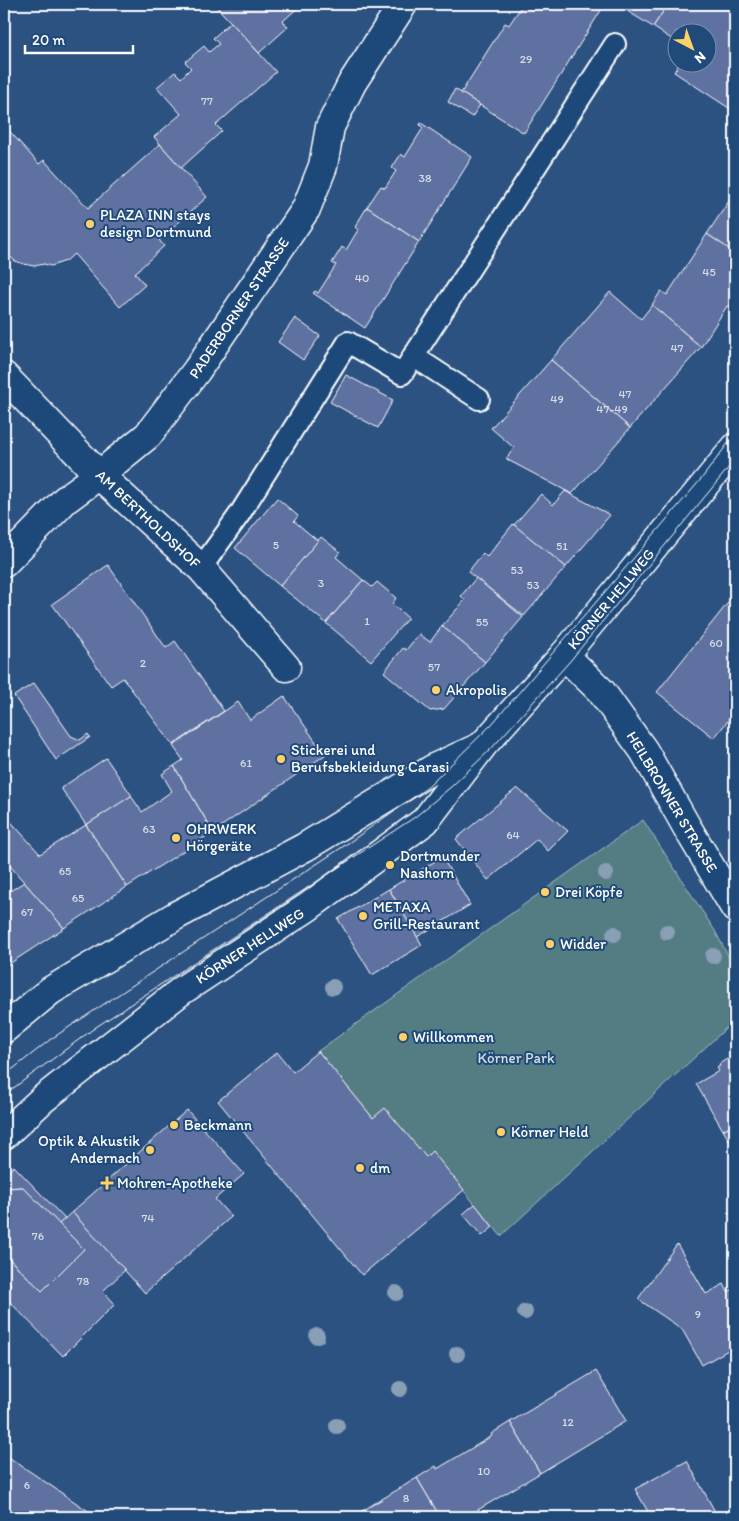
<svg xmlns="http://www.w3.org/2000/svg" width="739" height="1521" viewBox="0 0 739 1521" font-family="Itim,sans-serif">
<rect width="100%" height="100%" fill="#2c5282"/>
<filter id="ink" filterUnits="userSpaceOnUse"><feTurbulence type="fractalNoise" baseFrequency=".02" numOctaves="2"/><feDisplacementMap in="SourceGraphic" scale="10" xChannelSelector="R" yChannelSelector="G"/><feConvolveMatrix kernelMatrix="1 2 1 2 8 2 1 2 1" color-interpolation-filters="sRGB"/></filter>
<g filter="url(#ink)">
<path fill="#527b83" stroke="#a8bdc1" d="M643 820 715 931 735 969V1020L501 1236 432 1152 426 1157 373 1118 318 1051Z"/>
<g fill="#5f71a0" stroke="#fff">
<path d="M214 4H302L283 21 288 27 259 53Z"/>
<path d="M523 4H605L524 133 461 93 505 23 509 25Z"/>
<path d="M616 4H668L653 27Z"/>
<path d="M668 4H735V112L674 72 680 62H706V32H676V42L653 27Z"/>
<path d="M231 22 276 72 216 125 222 131 181 168 154 137 181 114 157 87 175 72 181 78 191 68 185 62 204 46 209 52 219 44 213 38Z"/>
<path d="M455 89 480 105 472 117 448 102Z"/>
<path d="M421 123 472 157 419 242 367 207 381 186 385 188 396 171 392 168 401 154 405 157 423 128 420 125Z"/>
<path d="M4 125 39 164 44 160 88 208 160 144 207 197 159 240 164 246 135 273 145 285 120 307 74 254 66 261 51 266 44 264 34 266 24 264 15 261 4 251Z"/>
<path d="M735 192V253L707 234Z"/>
<path d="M367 207 419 242 365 328 313 293 315 291 318 293 336 265 332 263 342 247 346 250 358 230 355 227Z"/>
<path d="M707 234 735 253V298L729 307 727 306 701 347 652 305 661 291 667 295Z"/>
<path d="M610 292 641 319 652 305 701 347 630 428 551 360Z"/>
<path d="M295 318 320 336 303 360 278 342Z"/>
<path d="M551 360 630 428 572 494 506 459 514 448 491 428Z"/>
<path d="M346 375 393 400 378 428 330 402Z"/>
<path d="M565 491 610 515 566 567 514 525 541 494 553 505Z"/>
<path d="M277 498 298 516 294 521 318 541 280 586 235 548Z"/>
<path d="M513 524 566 567 524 616 468 572 483 553 487 557Z"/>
<path d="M321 537 340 552 336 557 363 580 326 623 280 586Z"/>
<path d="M108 565 166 648 175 641 224 711 173 745 123 678 111 686 52 604Z"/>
<path d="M476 578 523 617 485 662 442 626 465 600 461 596Z"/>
<path d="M363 580 372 587 377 582 396 598 392 604 408 618 371 661 326 623Z"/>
<path d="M735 594V712L714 738 657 692Z"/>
<path d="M442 626 485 662 444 709 430 711 384 672 403 648 406 650 419 634 430 642Z"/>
<path d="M34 683 71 736 80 740 88 734 90 737 56 760 14 696Z"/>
<path d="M284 696 325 755 213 832 174 766 183 760 173 746 238 702 250 720Z"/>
<path d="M106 758 132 796 86 825 61 788Z"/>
<path d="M174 766 213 832 127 887 86 825 131 796 142 812 172 791 162 774Z"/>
<path d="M517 788 568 831 548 851 537 839 488 880 456 839Z"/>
<path d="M4 814 40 854 86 825 127 887 64 928 4 859Z"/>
<path d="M442 857 470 905 417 937 389 889Z"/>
<path d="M24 882 64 928 6 966 4 962V895Z"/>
<path d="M389 889 422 945 372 975 338 919Z"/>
<path d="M318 1051 373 1118 385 1108 426 1157 432 1151 464 1190 362 1275 218 1101 277 1052 293 1072Z"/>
<path d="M727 1059 728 1061 732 1059 733 1062 735 1061V1123L723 1130 696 1084 719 1071 717 1068 720 1066 719 1064Z"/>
<path d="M187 1110 244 1174 215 1199 231 1217 145 1293 72 1212Z"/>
<path d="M735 1123V1150L723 1130Z"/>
<path d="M14 1166 65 1219 59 1224 23 1187 4 1188V1176Z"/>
<path d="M23 1187 84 1249 42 1291 4 1254V1188Z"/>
<path d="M475 1204 493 1227 482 1236 463 1214Z"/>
<path d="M72 1212 125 1270 103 1291 115 1304 63 1356 4 1296V1291L11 1284 4 1277V1254L42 1291 84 1249 59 1224Z"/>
<path d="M677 1244 706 1294 724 1284 728 1292 735 1288V1346L702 1365 682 1329 638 1299Z"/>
<path d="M596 1371 626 1421 540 1473 510 1422Z"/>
<path d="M510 1422 540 1473 466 1517H440L417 1478 436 1466 437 1469 492 1436 491 1434Z"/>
<path d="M4 1454 97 1517H4Z"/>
<path d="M687 1461 718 1517H651L635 1489Z"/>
<path d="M417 1478 440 1517H352Z"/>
</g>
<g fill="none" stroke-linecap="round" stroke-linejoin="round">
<g stroke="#fff" stroke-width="24">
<g id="service">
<path d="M413 356 479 399"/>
<path d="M201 568 239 515 348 342 402 374 615 44"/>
</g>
</g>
<g stroke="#fff" stroke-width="31">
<g id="minor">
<path d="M4 376 99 475 201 568 286 667"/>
<path d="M4 563 65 500 99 475 148 435 197 370 306 209 323 166 330 127 352 83 403 4"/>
<path d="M564 655 601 691 644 751 688 829 735 908"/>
</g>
</g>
<g stroke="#fff" stroke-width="31">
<g id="secondary">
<path d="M4 1029 50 991 177 915 305 847 436 767 480 747"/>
<path d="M4 1135 43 1099 181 991 308 907 425 821 483 745 564 655 735 448"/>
</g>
</g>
<use href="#service" stroke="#1f4a7a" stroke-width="20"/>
<use href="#minor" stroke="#1f4a7a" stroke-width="28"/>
<use href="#secondary" stroke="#1f4a7a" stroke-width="28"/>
<g stroke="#fff" stroke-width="1">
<path d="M4 1076 51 1039 344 846 428 787 492 724 702 478 735 434"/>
<path d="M4 1095 96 1027 415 817 452 786 491 749 527 709 570 661 735 460"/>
</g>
</g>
<g fill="#889fb6">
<circle cx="606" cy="873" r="8"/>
<circle cx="667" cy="932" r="8"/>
<circle cx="614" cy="934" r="8"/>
<circle cx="713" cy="956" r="8"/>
<circle cx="333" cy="987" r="8"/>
<circle cx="396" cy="1293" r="8"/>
<circle cx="525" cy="1312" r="8"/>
<circle cx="317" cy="1336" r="8"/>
<circle cx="457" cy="1354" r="8"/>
<circle cx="400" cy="1389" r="8"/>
<circle cx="337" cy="1426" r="8"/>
</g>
</g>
<g fill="#ffd166" stroke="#1f4a7a" stroke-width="2">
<circle cx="90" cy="224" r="5"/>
<circle cx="436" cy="690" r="5"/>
<circle cx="281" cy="759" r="5"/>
<circle cx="176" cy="838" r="5"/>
<circle cx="390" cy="865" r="5"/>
<circle cx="545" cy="892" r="5"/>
<circle cx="363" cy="916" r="5"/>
<circle cx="550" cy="944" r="5"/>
<circle cx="403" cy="1037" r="5"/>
<circle cx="174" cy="1125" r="5"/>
<circle cx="501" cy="1132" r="5"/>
<circle cx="150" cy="1150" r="5"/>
<circle cx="360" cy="1168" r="5"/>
<path d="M104.5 1175.5h5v5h5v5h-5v5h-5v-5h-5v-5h5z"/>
</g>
<g text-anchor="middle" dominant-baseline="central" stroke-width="4" stroke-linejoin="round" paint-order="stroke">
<g font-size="12" fill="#d7dce7">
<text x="526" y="59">29</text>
<text x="207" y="101">77</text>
<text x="425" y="178">38</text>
<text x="709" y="272">45</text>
<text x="362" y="278">40</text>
<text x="677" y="348">47</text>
<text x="625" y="394">47</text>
<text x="557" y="399">49</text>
<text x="612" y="409">47-49</text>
<text x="276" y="545">5</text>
<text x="562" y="546">51</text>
<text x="517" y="570">53</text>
<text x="321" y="583">3</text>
<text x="533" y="585">53</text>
<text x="367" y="621">1</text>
<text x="482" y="622">55</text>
<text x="716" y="643">60</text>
<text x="143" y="663">2</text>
<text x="434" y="667">57</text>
<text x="246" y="763">61</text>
<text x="149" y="829">63</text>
<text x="513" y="835">64</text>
<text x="65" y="871">65</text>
<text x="78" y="898">65</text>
<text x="27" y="912">67</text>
<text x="148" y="1218">74</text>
<text x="38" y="1236">76</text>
<text x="83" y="1281">78</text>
<text x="698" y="1314">9</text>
<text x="568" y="1422">12</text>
<text x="484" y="1471">10</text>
<text x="27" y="1485">6</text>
<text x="406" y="1498">8</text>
</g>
<g font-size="15" fill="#fff" stroke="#1f4a7a" text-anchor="start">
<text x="100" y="215">PLAZA INN stays<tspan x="100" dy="17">design Dortmund</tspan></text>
<text x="446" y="690">Akropolis</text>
<text x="291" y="750">Stickerei und<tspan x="291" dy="17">Berufsbekleidung Carasi</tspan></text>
<text x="186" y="829">OHRWERK<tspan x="186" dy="17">Hörgeräte</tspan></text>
<text x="400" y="856">Dortmunder<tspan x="400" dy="17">Nashorn</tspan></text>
<text x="555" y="892">Drei Köpfe</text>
<text x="373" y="907">METAXA<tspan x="373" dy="17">Grill-Restaurant</tspan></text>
<text x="560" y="944">Widder</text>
<text x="413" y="1037">Willkommen</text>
<text x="184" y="1125">Beckmann</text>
<text x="511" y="1132">Körner Held</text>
<text x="140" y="1141" text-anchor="end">Optik &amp; Akustik<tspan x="140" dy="17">Andernach</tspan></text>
<text x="370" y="1168">dm</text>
<text x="117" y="1183">Mohren-Apotheke</text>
</g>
<g font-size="15" fill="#fff" stroke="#1f4a7a">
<text transform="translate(239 308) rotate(-56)">PADERBORNER STRASSE</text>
<text transform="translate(148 519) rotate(43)">AM BERTHOLDSHOF</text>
<text transform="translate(611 599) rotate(-50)">KÖRNER HELLWEG</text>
<text transform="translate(672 802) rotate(59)">HEILBRONNER STRASSE</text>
<text transform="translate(250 946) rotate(-33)">KÖRNER HELLWEG</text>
</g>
<g font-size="15" fill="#d4dee0" stroke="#1f4a7a">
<text x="516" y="1058">Körner Park</text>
</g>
</g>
<rect width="739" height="1521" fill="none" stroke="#1f4a7a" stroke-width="20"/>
<rect x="10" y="10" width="719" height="1501" fill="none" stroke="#fff" stroke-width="2" filter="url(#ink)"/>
<g transform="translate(692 48) rotate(139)"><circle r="24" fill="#1f4a7a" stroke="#7992af"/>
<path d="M0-4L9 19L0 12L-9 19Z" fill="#ffd166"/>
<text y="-8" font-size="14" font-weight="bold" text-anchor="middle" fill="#ffffff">N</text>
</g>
<path d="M25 45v8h108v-8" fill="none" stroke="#ffffff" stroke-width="2.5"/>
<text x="32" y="45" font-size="15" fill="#ffffff" stroke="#1f4a7a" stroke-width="4" paint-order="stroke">20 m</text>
</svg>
